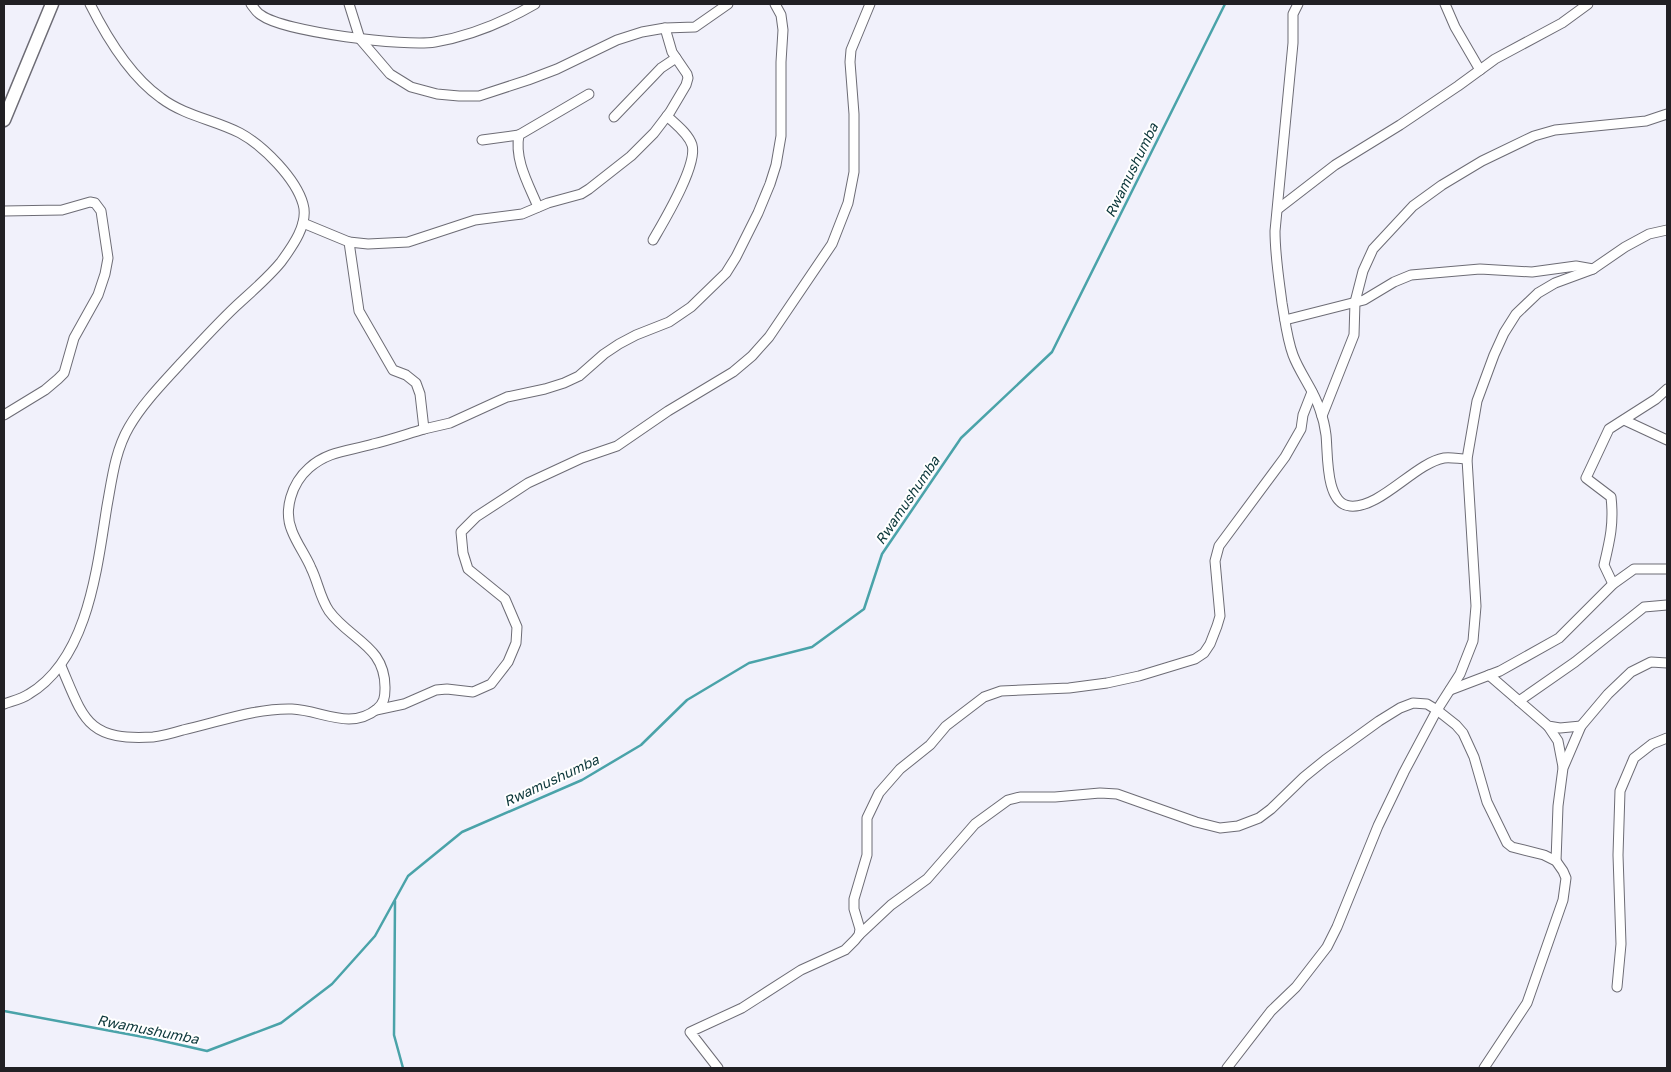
<svg xmlns="http://www.w3.org/2000/svg" width="1671" height="1072" viewBox="0 0 1671 1072" font-family="'Golos Text',sans-serif">
<rect width="100%" height="100%" fill="#f1f1fb"/>
<g fill="none" stroke-linecap="round" stroke-linejoin="round">
<g stroke="#4aa3a9" stroke-width="2.5">
<path d="M395 901 394 1035 403 1068"/>
<path d="M4 1011 154 1039 207 1051 281 1023 332 984 375 936 408 876 462 832 582 780 641 745 687 700 749 663 812 647 864 609 882 554 961 438 1052 352 1225 4"/>
</g>
<g stroke="#6d6c75" stroke-width="11">
<g id="minor">
<path d="M251 4C254 8 257 13 261 15 284 32 406 47 435 42 470 36 504 22 535 4"/>
<path d="M349 4 360 39 390 74 411 87 437 94 459 96H479L528 80 557 69 617 40 642 32 665 28 695 27 728 4"/>
<path d="M1298 4 1293 14V43L1275 231C1275 256 1279 279 1282 303 1285 320 1287 339 1293 355 1300 374 1314 390 1320 410 1323 418 1325 427 1326 435 1328 453 1325 504 1350 506 1380 509 1415 463 1444 458 1451 457 1460 459 1467 459"/>
<path d="M1445 4 1455 27 1480 70"/>
<path d="M614 117 661 68 676 58"/>
<path d="M482 140 519 135"/>
<path d="M538 207C529 185 514 160 519 135L589 94"/>
<path d="M1278 209 1335 165 1400 125 1458 86 1495 59 1562 23 1588 4"/>
<path d="M4 211 62 210 90 202 95 203 101 211 108 258 105 274 98 295 74 338 64 373 58 379 45 390 4 415"/>
<path d="M303 223 349 242 359 311 393 370 406 375 416 383 420 394 424 429 450 423 507 397 545 389 564 383 579 376 604 354 619 344 636 335 669 322 691 307 726 273 736 257 758 213 770 184 776 165 781 136V62L783 30 781 15 775 4"/>
<path d="M653 240C664 221 698 165 692 145 688 133 675 124 667 116"/>
<path d="M349 242 368 244 408 242 475 220 522 214 548 203 581 194 589 189 631 156 654 133 670 112 686 85 688 78 687 74 672 52 665 28"/>
<path d="M1285 320 1364 300 1394 282 1411 275 1480 269 1532 272 1576 266 1593 269"/>
<path d="M1322 416 1354 335 1355 302 1363 271 1373 249 1413 206 1442 185 1482 161 1534 136 1555 130 1646 121 1667 114"/>
<path d="M1624 420 1667 440"/>
<path d="M1613 584 1604 565C1610 540 1614 523 1611 497L1586 478 1609 429 1656 399 1667 389"/>
<path d="M61 666C84 720 87 741 153 737 163 736 173 733 183 730 219 722 255 708 292 709 321 710 350 731 377 709 384 703 385 697 385 689 386 646 350 640 329 611 320 598 318 582 311 568 306 556 297 544 292 531 283 510 292 483 309 468 328 451 349 451 373 444 390 440 407 434 424 429"/>
<path d="M1489 675 1548 726 1560 728 1581 726"/>
<path d="M1450 690 1500 671 1559 638 1613 584 1634 569H1667"/>
<path d="M1519 701 1575 662 1644 607 1667 605"/>
<path d="M4 704C12 701 22 699 29 694 88 659 97 568 107 506 112 479 115 451 129 427 143 403 163 383 181 363 199 344 216 325 235 307 250 293 268 278 281 262 292 247 309 224 303 204 296 179 264 146 240 133 215 120 185 116 161 98 130 76 107 38 90 4"/>
<path d="M376 710 404 704 436 690 447 689 473 692 491 684 508 662 516 643 517 627 505 599 468 569 463 553 461 532 476 517 528 483 582 458 617 446 668 411 733 372 752 356 769 337 832 244 848 203 854 172V114L850 62 851 50 870 4"/>
<path d="M1548 726 1558 741 1563 767"/>
<path d="M1556 861 1558 806 1563 768 1581 726 1608 694 1631 672 1651 662 1667 663"/>
<path d="M859 935 891 905 927 879 975 824 1008 800 1020 797H1055L1100 793 1117 794 1196 822 1220 828 1238 826 1259 818 1271 809 1304 777 1325 760 1379 721 1400 708 1413 703 1427 704 1437 710 1456 725 1463 733 1474 757 1487 802 1507 843 1512 847 1544 855 1556 861 1563 871 1566 878 1563 900 1527 1003 1484 1068"/>
<path d="M1617 987 1621 944 1618 855 1620 791 1634 758 1652 744 1667 738"/>
<path d="M718 1068 690 1032 742 1008 801 970 845 950 855 940 859 935 860 929 854 909V899L867 855V818L879 793 900 769 930 745 946 726 984 697 1001 691 1069 688 1107 683 1139 676 1195 659 1204 653 1210 644 1217 626 1220 616 1215 561 1219 546 1285 457 1301 429 1303 415 1312 392"/>
<path d="M1227 1068 1271 1011 1296 987 1327 947 1337 927 1378 826 1404 772 1437 710 1460 674 1473 641 1476 606 1467 459 1477 401 1494 355 1504 333 1516 314 1538 293 1555 283 1593 269 1625 247 1649 234 1667 230"/>
</g>
</g>
<g stroke="#6d6c75" stroke-width="15">
<path id="secondary" d="M4 120 52 4"/>
</g>
<use href="#minor" stroke="#fff" stroke-width="9"/>
<use href="#secondary" stroke="#fff" stroke-width="12"/>
</g>
<g text-anchor="middle" dominant-baseline="central" stroke-width="4" stroke-linejoin="round" paint-order="stroke">
<g font-size="14" font-style="italic" fill="#0b3639" stroke="#fff">
<text transform="translate(1131 170) rotate(-64)">Rwamushumba</text>
<text transform="translate(907 500) rotate(-56)">Rwamushumba</text>
<text transform="translate(551 780) rotate(-25)">Rwamushumba</text>
<text transform="translate(148 1029) rotate(11)">Rwamushumba</text>
</g>
</g>
<rect width="1671" height="1072" fill="none" stroke="#212024" stroke-width="10"/>
</svg>
